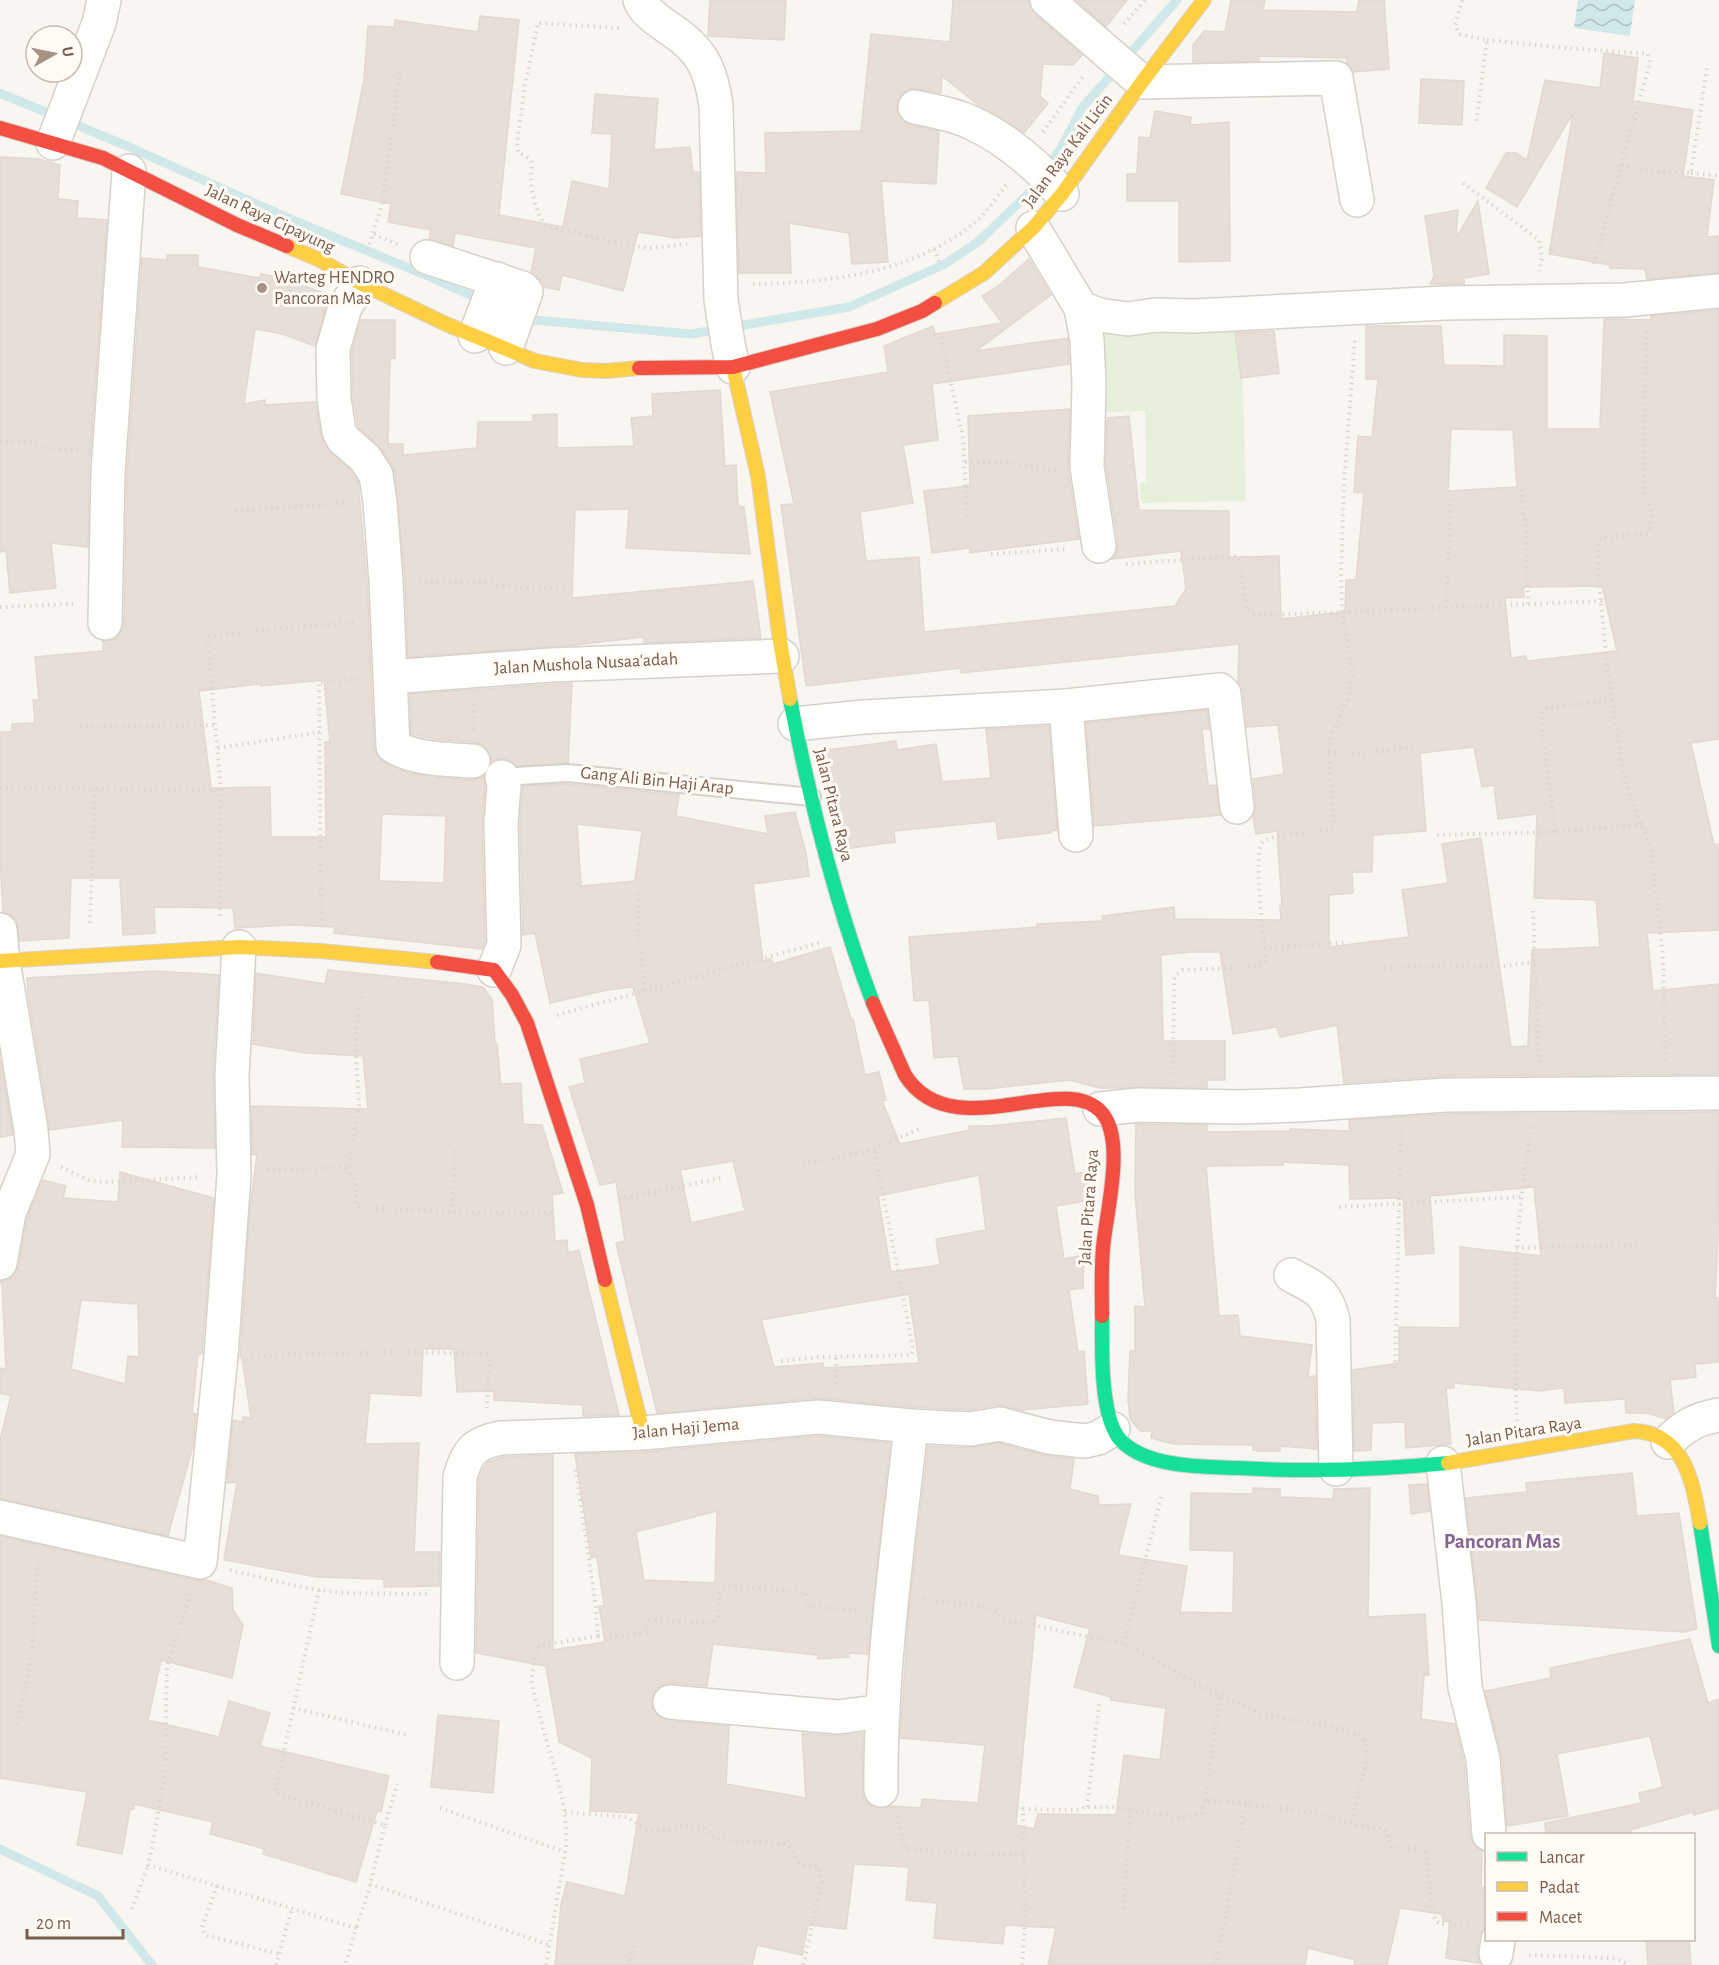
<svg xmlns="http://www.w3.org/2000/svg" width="1719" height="1965" viewBox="0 0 1719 1965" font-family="'Alegreya Sans',sans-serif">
<defs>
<pattern id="water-waves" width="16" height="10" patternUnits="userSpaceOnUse" patternTransform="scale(1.5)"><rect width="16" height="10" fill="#d0e8ea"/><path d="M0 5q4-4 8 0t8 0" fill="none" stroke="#aebfc0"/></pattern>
</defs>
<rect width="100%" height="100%" fill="#f9f5f0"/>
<path fill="#e7f0db" d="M1241 327 1246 501 1141 503 1140 483 1146 482 1145 411 1102 412 1100 331Z"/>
<path fill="url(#water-waves)" d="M1578 0H1635L1630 36 1574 28Z"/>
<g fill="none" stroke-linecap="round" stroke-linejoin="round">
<g stroke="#d0e8ea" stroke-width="9">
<path d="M0 93 127 146 295 221 421 273 483 301"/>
<path d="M523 319 691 334 849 307 943 265 978 242 1028 194 1060 150 1082 108 1177 0"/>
<path d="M0 1849 98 1896 152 1965"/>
</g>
</g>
<g fill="#e6ded7" stroke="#e2d8d2" stroke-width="1.5" fill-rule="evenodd">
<path d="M710 0H786L784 40 708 36Z"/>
<path d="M953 0H1029L1030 7 1035 14 1082 55 1073 65 1043 64 1040 96 1048 103 1024 133 978 105 942 76 941 93 918 89H910L902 94 897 104V112L902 120 911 125 939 131 936 184 881 181 888 262 852 264 849 233 789 223 791 273H739L736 172 766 173 765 133 861 131 871 34 950 42Z"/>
<path d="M1076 0H1127L1106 27Z"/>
<path d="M1231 0H1265L1263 10 1357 12 1359 0H1384L1389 69 1353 72 1347 64V58L1259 56V61L1193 62V45L1204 31 1225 32Z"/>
<path d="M480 16 519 20 499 215 563 227 572 181 609 189 612 134 592 133 595 94 658 99 654 150 690 147 693 172H699L701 236 676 238 638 232 623 291 562 275 559 290 544 287 539 279 531 272 536 248 455 233 453 246 429 239 431 230 388 222 391 204 341 194 364 80 368 26 394 27 395 20 478 32Z"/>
<path d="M1604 53 1638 58 1633 101 1693 110 1683 176 1714 180 1707 237 1719 236V273L1647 279 1645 269 1610 268V265L1549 254 1573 113 1517 207 1486 188 1506 153H1516L1527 160 1545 80 1600 88Z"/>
<path d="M1421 79 1464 81 1462 125 1419 123Z"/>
<path d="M1155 111 1191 117 1190 125 1229 122 1230 261 1179 262V201H1127V174H1137L1139 137 1150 138Z"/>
<path d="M0 157 39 159 60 165 58 199 78 201 77 218 107 220 89 471 88 547 51 543 56 588 10 593 6 551 0 552Z"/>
<path d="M1478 201 1489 274 1464 278V284H1430L1434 276 1425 216 1458 210 1456 238Z"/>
<path d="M167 255H198V267L260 278 261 274 281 278 330 295 315 346 282 334 255 329 244 404 265 400V405L315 402 321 434 326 447 351 470 358 482 367 582 374 747 378 757 384 762 407 772 430 777 472 780 484 776 485 787 482 824 485 942 482 949 334 933 335 927 292 925 235 928 233 908 154 907 155 933 123 935 120 878H71L69 938 20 941 16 920 8 913 3 912 0 855V732H12V724L35 723 33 700H39L35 657 103 651V641L115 639 121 632 124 624 127 473 142 258 167 260ZM324 680 330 742H325L326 837H271L270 787 211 788 199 691 261 684V686ZM382 814 446 816 444 883 379 881Z"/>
<path d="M1029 259 1051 295 976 351 1068 338 1069 364 932 384 938 440 903 445 913 503 860 512 866 561 919 557 924 632 1175 606 1186 589 1181 551 1112 559 1117 552 1118 543 1106 466 1107 418 1129 416 1139 510 1229 511V557L1279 556 1281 619 1345 612 1346 580H1356L1364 493 1354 492 1358 436 1372 437 1378 379H1366V326H1441L1444 365 1504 366V335L1547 336V429H1600L1604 319 1651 320V316L1719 310V739L1691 743 1714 845 1719 844V930L1647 933 1653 991 1719 984V1074L1446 1076 1344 1083 1337 1025 1280 1037 1277 1027 1233 1034 1220 952H1191L1161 955 1163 1041H1225V1080H1207V1088H1100L1070 1080 986 1089H964L958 1056 934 1058 929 1000 914 1001 909 937 1037 927V924L1103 921 1102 916 1174 907 1175 919 1281 920 1280 906H1282L1277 831 1256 834 1253 816 1256 805 1253 779 1284 774 1278 725 1247 727 1243 692 1238 683 1239 644 961 673V668L807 686 806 685 781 505 794 504 770 392 888 372 884 346 933 326 935 334 1002 323 982 296 997 287ZM1451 429 1513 430 1517 487 1448 491ZM1602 586 1617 651 1527 661 1526 656 1511 658 1505 598 1524 597 1523 587ZM1474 747 1482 787 1494 785 1498 819 1537 814 1534 898 1596 900 1600 947 1532 950 1528 1046 1511 1047 1481 838 1442 844 1448 883 1402 890 1409 937 1329 947V895L1353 893 1352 872H1372L1373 835 1426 831 1420 753Z"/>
<path d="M361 320H395V358H390L388 444H403V455L477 448 478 422H533V415L557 414V448L634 446 631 418 653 416 652 394 720 390 725 466 736 465 738 506 744 507 750 554 626 548 629 509 575 510 572 598 753 581 761 638 644 643V637L574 645 408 657 405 580 395 472 381 448 358 427 353 397 352 351Z"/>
<path d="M1274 331 1279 373 1241 378 1235 333Z"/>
<path d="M1070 409 1068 470 1079 539 970 553V548L932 553 924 491 970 486 968 416Z"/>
<path d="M572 683 568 763 516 766 507 759H498L492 762 489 752 483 745 474 742 434 739 411 734 410 694Z"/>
<path d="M1207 710 1209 729H1202L1208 786 1216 785 1221 815 1094 826 1086 723Z"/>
<path d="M1049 726 1057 830 1050 831 1051 833 998 839 996 821 894 831 895 842 844 849 820 751 896 741 897 750 936 744 942 782 991 778 986 729Z"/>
<path d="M567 784 679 795 676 816 768 834 765 816 795 812 806 853 809 876 753 884 763 961 771 959 773 964 830 947 851 1019H853L865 1075 879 1072 886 1100 882 1101 900 1144 970 1130 969 1126H989L1066 1118 1075 1174 1085 1172 1090 1200 1056 1206 1064 1259 1084 1255 1083 1288 1069 1290 1078 1352 1084 1351 1088 1404 1022 1410 997 1405 970 1410 912 1407 817 1398 657 1413 616 1243 625 1241 616 1182 600 1185 569 1087 585 1083 580 1059 650 1043 633 987 607 990 550 1003 535 933 523 935 520 824 523 786ZM577 824 642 831 635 881 581 886ZM733 1161 745 1211 691 1223 680 1170ZM979 1175 986 1230 936 1239 940 1265 891 1272 878 1196ZM909 1294 919 1363 824 1368 823 1363 774 1367 761 1320Z"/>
<path d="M328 970 465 984 483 987 492 999 495 1044H497L501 1084 521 1083 523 1124 542 1125 563 1193 552 1195 555 1241 567 1240 568 1253 579 1250 619 1415 583 1416V1405L494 1400V1391L457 1392 454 1349H423L421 1396 370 1393 365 1444 419 1443 414 1552H440L439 1586 384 1587V1579L317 1577 224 1560 237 1482 227 1483 233 1420 243 1422V1417L251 1418 242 1358H240L250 1208 257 1155 252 1154 251 1106 368 1109 363 1056 307 1053 253 1044 256 973 325 984Z"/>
<path d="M156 971 219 975 213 1075 215 1148 122 1147 123 1120 50 1130 28 994 27 978Z"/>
<path d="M0 1058 13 1135 0 1137Z"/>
<path d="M1719 1112 1718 1239 1715 1298H1719V1362L1695 1364 1696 1377 1670 1380 1674 1413 1666 1419 1647 1413H1626L1625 1399 1565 1403 1564 1388 1539 1391 1454 1383V1388H1446L1451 1444 1406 1448 1405 1422 1372 1423 1371 1450 1354 1451 1353 1370 1399 1363V1327L1460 1328V1247L1541 1256 1534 1187 1430 1196 1434 1253 1406 1255 1403 1198 1350 1199 1349 1165 1283 1162V1165L1206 1166 1219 1316 1238 1315 1240 1336 1312 1345 1308 1377 1315 1376 1317 1449 1280 1446V1451H1258L1253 1450V1445L1173 1444 1151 1438 1152 1431H1140L1130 1419 1128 1400 1130 1351H1135V1306L1145 1307 1135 1193 1136 1124 1207 1125V1132L1290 1131V1129L1350 1131 1349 1120 1447 1114Z"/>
<path d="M120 1172 214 1198 202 1354H198L192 1413 196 1414 193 1446 168 1536 0 1499V1440L11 1396 0 1393V1368L6 1369 2 1284 0 1283V1281L7 1280 14 1275 18 1267 27 1218 43 1180 66 1186 63 1198 118 1202ZM81 1300 138 1304 139 1357 128 1356 125 1384 71 1369Z"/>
<path d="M818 1436 890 1443 868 1654 848 1653 849 1657 818 1659 817 1655 713 1644 707 1686 671 1683 663 1685 655 1691 651 1701 653 1710 660 1718 668 1721 729 1726 726 1784 806 1798 802 1733 837 1736 863 1733 862 1790 864 1799 871 1806 880 1809 891 1806 921 1808 922 1799 978 1803 985 1745 900 1738 909 1609 928 1446 970 1448 999 1443 1044 1455 1074 1459 1070 1489 1098 1496 1099 1505 1131 1504 1118 1555 1187 1566 1180 1612 1233 1613 1234 1551 1190 1550 1191 1493 1253 1494V1488L1280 1489V1497L1333 1499 1334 1489 1370 1488 1368 1617 1425 1614 1429 1675H1424L1421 1719 1455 1724 1464 1762 1470 1835 1474 1845 1482 1851 1481 1888 1486 1887V1926L1479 1937 1477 1952 1480 1963 1446 1958 1450 1921 1443 1922 1442 1914 1400 1908 1387 1965H1354L1355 1960 1308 1948 1305 1965H1048L1056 1928 1005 1925 1003 1944 934 1938 937 1903 906 1900 909 1867 854 1864 846 1929 808 1925 802 1955 757 1945 752 1965H555L561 1905 567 1882 625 1896 639 1813 590 1811 592 1758 559 1742 546 1666 476 1653 479 1480 483 1469 488 1462 503 1457 553 1455V1650L605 1642 599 1606H604L597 1557 591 1558 575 1454 645 1452ZM717 1511 715 1583 644 1580 636 1532ZM1036 1615 1090 1629 1074 1687 1111 1697V1700L1166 1708 1160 1760 1124 1755 1116 1815 1038 1814 1034 1829 1016 1825Z"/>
<path d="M1632 1473 1637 1516 1679 1513 1697 1629 1685 1632 1479 1620 1466 1498 1527 1492 1526 1483Z"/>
<path d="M1427 1484 1430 1511 1411 1514 1409 1485Z"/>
<path d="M0 1536 196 1580H206L232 1588 233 1610 243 1625 232 1678 161 1660 148 1720 219 1737 229 1701 270 1713 260 1746 389 1776 381 1812 377 1811 356 1882 263 1854 265 1849 210 1834 213 1822 134 1804V1809H130L122 1854 77 1845 87 1792 0 1778Z"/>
<path d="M1690 1639 1708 1703 1719 1699V1808L1694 1815 1693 1812 1630 1830 1631 1834H1546L1545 1823 1641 1803 1639 1793 1663 1787 1650 1736 1557 1754 1568 1816 1507 1826 1502 1758 1485 1691 1551 1678 1550 1668Z"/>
<path d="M438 1715 499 1721 493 1793 431 1787Z"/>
<path d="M1646 1940H1689L1691 1965H1648Z"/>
</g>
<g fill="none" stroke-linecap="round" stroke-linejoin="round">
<g stroke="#d7d1cb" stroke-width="20">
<path id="lane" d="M502 777 567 773 812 797"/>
</g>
<g stroke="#d7d1cb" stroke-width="36">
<g id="street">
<path d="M640 0C645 13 659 21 670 29 702 50 711 69 716 106L721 300 728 344 733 367"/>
<path d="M1047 0 1142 82 1336 78 1357 200"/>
<path d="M915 107C933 111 953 114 970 122 1005 138 1037 165 1062 194"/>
<path d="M53 143 99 23 104 0"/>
<path d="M1033 228 1081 308 1099 315 1128 319 1155 315 1194 316 1445 303 1624 300 1719 291"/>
<path d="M427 257 522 288 526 292 506 348"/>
<path d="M360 283 345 307 333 349 334 399 339 431 343 439 365 458 376 475 380 502 386 581 393 746C416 760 446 759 473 761"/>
<path d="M1081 308 1087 340 1089 384 1087 467 1099 546"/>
<path d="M475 336 497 279"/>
<path d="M105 623 108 472 129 171"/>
<path d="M390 677 551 665 782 656"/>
<path d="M1066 706 1076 835"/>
<path d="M795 724 863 717 1066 706 1220 690 1224 694 1237 807"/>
<path d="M0 930 3 961 31 1130 33 1154 9 1213 0 1263"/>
<path d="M494 970 504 945 501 824 504 785 502 777"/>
<path d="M1100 1109 1138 1105 1239 1107 1300 1105 1446 1095 1719 1093"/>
<path d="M1291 1275C1316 1289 1326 1290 1333 1320L1336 1469"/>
<path d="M1668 1442C1684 1426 1696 1419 1719 1415"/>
<path d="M1443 1463 1459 1603 1465 1687 1483 1759 1489 1834"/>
<path d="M0 1517 200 1562 221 1356 234 1176 232 1076 239 947"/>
<path d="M457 1663 460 1477C467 1452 474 1443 501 1438L643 1433 818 1417 911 1426 971 1429 1000 1424 1049 1437 1085 1441 1098 1438 1113 1429"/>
<path d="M670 1702 838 1717 883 1711"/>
<path d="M881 1790C880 1668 898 1547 911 1426"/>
<path d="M1496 1954 1498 1940"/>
</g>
</g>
<g stroke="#d9d2cb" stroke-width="16">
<g id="fast">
<path d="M790 699C810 802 836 905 873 1003"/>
<path d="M1102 1316C1102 1348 1100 1411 1118 1437 1127 1449 1143 1456 1157 1460 1183 1467 1211 1467 1238 1468 1308 1472 1378 1470 1448 1463"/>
<path d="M1700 1523 1719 1646"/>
</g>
</g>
<g stroke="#d9d2cb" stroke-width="16">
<g id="slow">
<path d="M287 246 320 260 360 283 446 324 535 361 582 370 606 371 639 368"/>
<path d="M935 303 984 273 1033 228 1062 194 1142 82 1204 0"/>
<path d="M733 367 758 476 780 641 790 699"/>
<path d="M0 961 239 947 321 951 437 962"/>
<path d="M605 1280 643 1433"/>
<path d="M1448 1463 1634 1431C1685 1433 1693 1483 1700 1523"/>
</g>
</g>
<g stroke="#d9d2cb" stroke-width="16">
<g id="jam">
<path d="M0 128 103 158 237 225 287 246"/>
<path d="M639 368 733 367 877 329 922 311 935 303"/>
<path d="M437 962 494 970 512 995 527 1023 587 1205 605 1280"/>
<path d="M873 1003 905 1075C953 1151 1072 1064 1105 1117 1124 1147 1106 1214 1103 1248 1101 1271 1102 1293 1102 1316"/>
</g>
</g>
<g stroke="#dcd5d0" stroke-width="4" stroke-dasharray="1.5 4.5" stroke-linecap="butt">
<path d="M1462 0 1455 26 1460 34 1487 40 1476 125"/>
<path d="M1124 24 1145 0"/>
<path d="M619 28 538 23 525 85 517 143 519 153C523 155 529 157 531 161 533 166 531 171 531 176 531 191 536 215 547 226L628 245 649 248 687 244"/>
<path d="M1487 40 1567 48 1648 54 1650 62 1593 267"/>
<path d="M1043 132 1084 75"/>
<path d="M1622 165 1652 171 1691 173 1707 67"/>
<path d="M1691 173 1719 176"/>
<path d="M1463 183 1539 240 1542 258 1539 271"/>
<path d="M374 234 399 245"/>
<path d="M934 249 940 264"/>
<path d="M368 250 383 200 400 71"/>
<path d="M753 284C828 283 913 273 973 224 986 214 996 198 1006 185"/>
<path d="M1646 331 1644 490C1645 496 1649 499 1650 505 1653 513 1651 525 1648 533L1601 538 1598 543V571L1607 664 1615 720 1624 779 1651 850 1663 956 1665 1063"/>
<path d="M941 337 963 438 967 518"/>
<path d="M0 442H28L50 449 78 450"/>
<path d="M965 462C982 462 997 462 1014 464 1029 466 1041 470 1057 470"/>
<path d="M1522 489 1523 514 1526 526 1528 604"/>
<path d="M235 511 347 503"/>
<path d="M991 554 1067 549"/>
<path d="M1126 564 1235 556 1239 558 1247 611 1252 614 1270 615 1602 601"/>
<path d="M419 581 482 582 503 586 568 590"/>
<path d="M0 607 73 604"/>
<path d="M1446 608 1451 499"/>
<path d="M80 727 216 725"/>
<path d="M473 730 474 704"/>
<path d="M218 748 320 732"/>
<path d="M1328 752 1366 753 1417 747"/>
<path d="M0 788 221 790"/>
<path d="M1555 832 1541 720 1542 712 1547 708 1612 700"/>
<path d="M1437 835 1555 832 1642 825"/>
<path d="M638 893 639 935 645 991"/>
<path d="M1533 911 1539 1064"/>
<path d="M220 916 221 790 207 636 356 622"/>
<path d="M321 920 319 682 359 679"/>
<path d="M90 923 95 789"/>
<path d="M1264 948 1346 942"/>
<path d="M1384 968 1467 965 1494 967 1535 962"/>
<path d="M557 1015 819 943"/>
<path d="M1173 1075 1174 980 1177 974 1183 970 1253 967 1261 965 1266 960C1264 943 1253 853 1262 843 1269 834 1313 832 1325 831L1331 828 1334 820 1328 752 1331 737 1348 697 1353 675 1342 612 1341 574 1344 484 1355 338"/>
<path d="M803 1165 874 1149 919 1129"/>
<path d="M61 1167 90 1181 106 1182 201 1177"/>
<path d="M349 1167 356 1186V1202L358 1207 468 1213H556"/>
<path d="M267 1170 349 1167 359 1104 355 1037 362 988"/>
<path d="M619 1199 721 1178"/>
<path d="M1339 1207 1521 1197"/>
<path d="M452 1212 456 1149"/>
<path d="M1516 1248 1639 1245"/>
<path d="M252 1356 378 1352 479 1353 487 1355 489 1360 487 1408"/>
<path d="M836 1358 837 1387"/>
<path d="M781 1361 819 1357 911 1355 913 1348 874 1149"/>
<path d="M1395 1368 1401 1129"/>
<path d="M1517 1421C1513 1321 1513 1226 1532 1127"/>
<path d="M230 1570 305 1588 343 1593 427 1594"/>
<path d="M319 1590 275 1793 385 1825 368 1893 356 1928"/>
<path d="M190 1594 167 1666 165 1771 152 1848 148 1865 356 1928 345 1965"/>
<path d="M924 1599 978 1606 998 1612 1003 1619 1124 1644C1148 1653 1167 1668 1189 1680 1211 1692 1233 1702 1257 1711 1290 1724 1327 1720 1360 1736L1365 1740 1368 1755 1351 1821"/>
<path d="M598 1636 603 1637 644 1633 647 1631 649 1621 651 1620 713 1623 718 1618 720 1593 728 1586 805 1592 809 1607 857 1610"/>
<path d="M1124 1644 1162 1494"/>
<path d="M293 1708 407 1735"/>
<path d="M17 1724 32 1654 36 1578 40 1557"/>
<path d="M1205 1800 1220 1695"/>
<path d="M1087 1807 1099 1704"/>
<path d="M440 1808 565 1852"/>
<path d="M565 1812 627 1817 645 1829 669 1831 682 1826 693 1825 706 1830 716 1839 784 1844 791 1849 801 1865 818 1867 822 1882 803 1965"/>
<path d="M897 1816 902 1840 907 1849 983 1856 1024 1853"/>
<path d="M385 1825 397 1784"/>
<path d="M370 1884 550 1945"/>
<path d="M217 1886 202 1927 205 1935 279 1954"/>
<path d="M1124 1908 1130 1810"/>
<path d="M132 1909 148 1865"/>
<path d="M1529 1955 1610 1958 1622 1961 1628 1965"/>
<path d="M276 1965 292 1908"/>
<path d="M546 1965 566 1847C569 1801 549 1756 539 1712 537 1702 532 1690 532 1680 532 1673 535 1655 537 1648L545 1645 598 1636 595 1600 575 1466"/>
<path d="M629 1965 634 1945"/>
<path d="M1022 1965 1025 1925 1023 1809 1076 1810 1087 1807H1114L1180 1818 1202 1813 1205 1800C1230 1802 1342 1812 1356 1826L1381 1828 1388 1833 1389 1843 1391 1847 1422 1849 1426 1853 1433 1915 1436 1921 1440 1924H1472"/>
<path d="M1214 1965 1223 1932 1243 1819 1248 1803"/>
</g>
<use href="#lane" stroke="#fefefd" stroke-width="16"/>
<use href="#street" stroke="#fefefd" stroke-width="33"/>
<use href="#fast" stroke="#16e098" stroke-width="14"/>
<use href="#slow" stroke="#ffcf43" stroke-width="14"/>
<use href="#jam" stroke="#f24e42" stroke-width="14"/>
</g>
<circle fill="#a69286" stroke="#fffaf3" stroke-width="2" cx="262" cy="288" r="6"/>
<g text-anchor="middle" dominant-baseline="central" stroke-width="6" stroke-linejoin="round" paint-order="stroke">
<g font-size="18" fill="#7a5c4d" stroke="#fffaf3">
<text transform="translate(1068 151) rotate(-53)">Jalan Raya Kali Licin</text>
<text transform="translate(270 219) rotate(25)">Jalan Raya Cipayung</text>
<text transform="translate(586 664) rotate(-3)">Jalan Mushola Nusaa'adah</text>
<text transform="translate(657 781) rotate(6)">Gang Ali Bin Haji Arap</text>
<text transform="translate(833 805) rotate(76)">Jalan Pitara Raya</text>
<text transform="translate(1089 1207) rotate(-86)">Jalan Pitara Raya</text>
<text transform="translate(686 1429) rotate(-5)">Jalan Haji Jema</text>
<text transform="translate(1524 1432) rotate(-9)">Jalan Pitara Raya</text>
</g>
<g font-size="18" fill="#7a5c4d" stroke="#fffaf3" text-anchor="start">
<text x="274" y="278">Warteg HENDRO<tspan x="274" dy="21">Pancoran Mas</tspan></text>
</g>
<g font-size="21" font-weight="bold" fill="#846695" stroke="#fffaf3">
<text x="1502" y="1541">Pancoran Mas</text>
</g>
</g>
<rect x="1485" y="1833" width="210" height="108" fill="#fffaf3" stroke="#cabbb1" stroke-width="1.5"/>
<rect x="1497" y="1852" width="30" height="9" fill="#16e098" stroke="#cabbb1" stroke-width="1.5"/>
<text x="1539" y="1863" font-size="18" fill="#7a5c4d">Lancar</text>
<rect x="1497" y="1882" width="30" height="9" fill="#ffcf43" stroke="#cabbb1" stroke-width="1.5"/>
<text x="1539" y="1893" font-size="18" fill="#7a5c4d">Padat</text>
<rect x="1497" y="1912" width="30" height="9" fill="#f24e42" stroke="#cabbb1" stroke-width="1.5"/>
<text x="1539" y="1923" font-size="18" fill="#7a5c4d">Macet</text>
<g transform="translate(54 54) rotate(81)"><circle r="28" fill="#fffaf3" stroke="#cabbb1" stroke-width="1.5"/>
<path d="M0-4.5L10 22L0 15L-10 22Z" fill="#a69286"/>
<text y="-9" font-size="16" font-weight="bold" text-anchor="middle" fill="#7a5c4d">U</text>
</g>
<path d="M27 1929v9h96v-9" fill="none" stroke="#7a5c4d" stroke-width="3"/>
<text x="36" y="1929" font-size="18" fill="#7a5c4d" stroke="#fffaf3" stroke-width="4.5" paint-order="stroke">20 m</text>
</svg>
